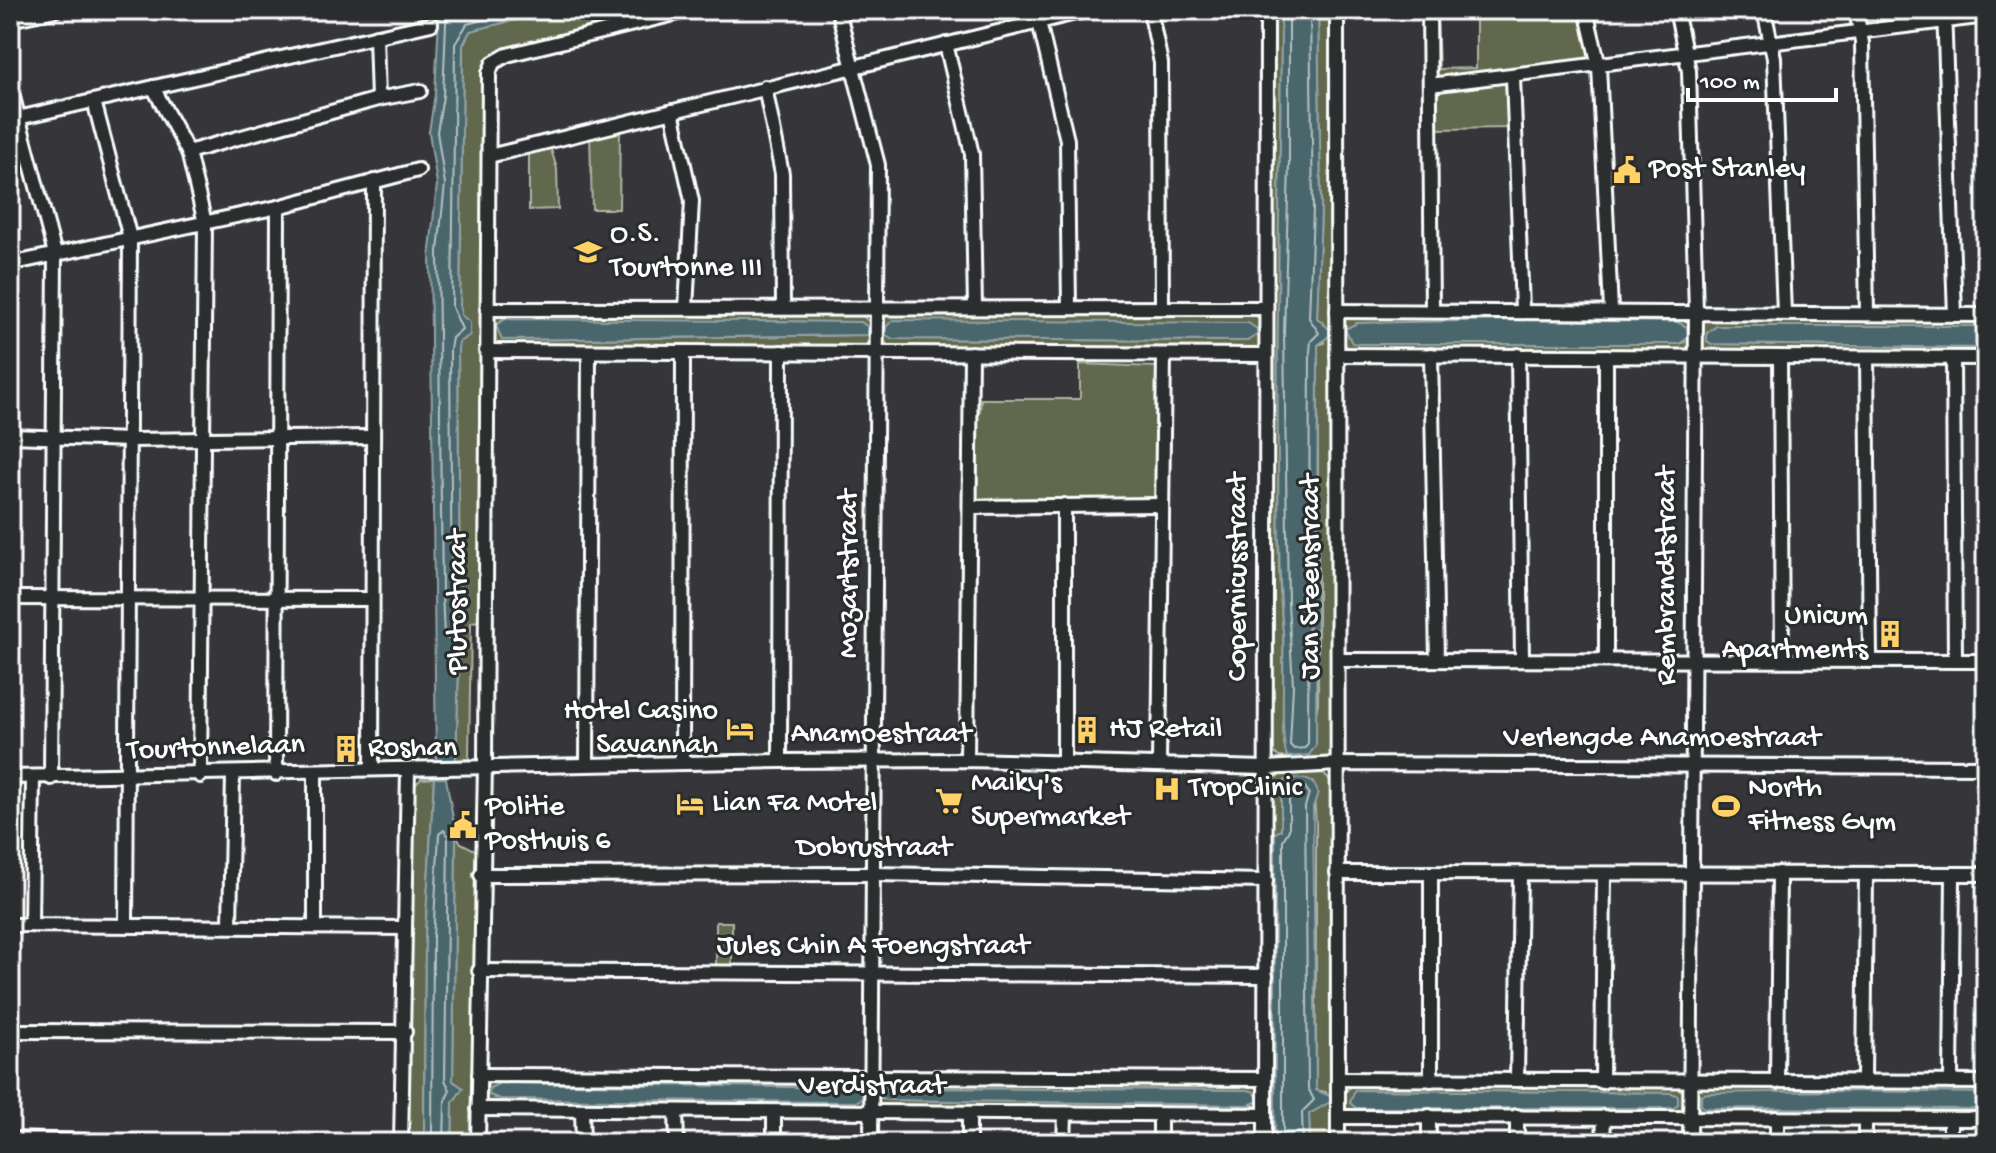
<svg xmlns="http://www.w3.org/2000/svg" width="1996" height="1153" viewBox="0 0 1996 1153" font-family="'Gochi Hand',sans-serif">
<rect width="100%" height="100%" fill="#36363a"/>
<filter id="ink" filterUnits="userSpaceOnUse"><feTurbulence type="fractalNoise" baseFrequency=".0125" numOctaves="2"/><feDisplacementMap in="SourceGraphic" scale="16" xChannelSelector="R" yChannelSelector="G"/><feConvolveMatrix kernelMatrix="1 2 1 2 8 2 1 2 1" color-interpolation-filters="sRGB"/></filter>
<g filter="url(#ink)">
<g fill="#62684e" stroke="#b0b4a6" stroke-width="2" fill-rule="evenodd">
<path d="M556 10H667L494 54 485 63 481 621 471 622 469 759 456 760 460 632 458 349V342L465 339 460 306 463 45 470 31Z"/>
<path d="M1272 10H1281C1281 158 1276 304 1278 451 1279 511 1277 572 1283 632 1285 654 1279 748 1288 757H1279L1272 751Z"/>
<path d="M1318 10H1334L1333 750 1328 757 1307 758 1318 703V345L1324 343 1325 325 1317 318 1321 209Z"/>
<path d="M1434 10H1581L1590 59 1440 79 1434 71V16L1437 15 1439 69 1476 68V21L1451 11Z"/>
<path d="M1505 82 1513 128 1436 129 1435 99 1440 91Z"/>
<path d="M620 127 619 209H592L590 134Z"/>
<path d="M550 146 557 169 558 209 529 210V151Z"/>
<path d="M889 312H1253L1259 320 1260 345 1255 350 892 348 882 340 881 320ZM1257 328V335L1247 341 893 339Z"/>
<path d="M492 314H860L872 324 871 340 861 348 497 346 492 340ZM501 320 861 322 868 327V335L514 340Z"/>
<path d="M1346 316 1685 317 1690 321 1691 345 1683 351 1350 350 1342 342 1343 319ZM1677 322 1685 342 1679 344H1360L1357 323Z"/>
<path d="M1707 316 1986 319V326H1717L1707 333V341L1712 344 1986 348V353L1707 351 1700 343 1701 325Z"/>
<path d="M1080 364 1156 367 1155 497 1152 500 976 501 975 411H980L981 399H1080Z"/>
<path d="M1323 773 1333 784V1143H1310L1309 1114 1329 1102 1326 1092 1316 1090V824L1313 782 1289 778 1281 784V830L1275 834V1143H1270L1271 781 1280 775Z"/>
<path d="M434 778 425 936 424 1143H408L415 785 421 779Z"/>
<path d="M456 835 461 843 477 851 474 1143H452L453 1102 463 1088 453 1081Z"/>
<rect x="716" y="922" width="16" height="45"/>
<path d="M489 1080 857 1082 865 1088V1103L859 1108 492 1105 485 1099ZM500 1083 861 1090 856 1102 494 1098Z"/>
<path d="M881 1081 1252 1084 1259 1089 1261 1104 1249 1110 880 1107 875 1087ZM885 1088 1248 1090 1254 1105 886 1100 880 1096V1090Z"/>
<path d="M1354 1084 1675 1086 1683 1092 1684 1107 1674 1113H1347L1343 1110V1094ZM1355 1090 1672 1093 1673 1108H1356L1350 1102Z"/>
<path d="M1700 1086 1986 1087V1093L1846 1091 1701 1095V1104L1705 1108H1951L1986 1109V1115L1706 1112 1694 1106V1090Z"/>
</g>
<g fill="#49666c" stroke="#92a3a7" stroke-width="2">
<path d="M446 10H556L470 31 463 45 460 306 461 315 470 322V335L459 342 458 349 460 632 456 760 436 761 430 250 437 184 429 132 435 94 439 18Z"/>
<path d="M1281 10H1318L1321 209 1317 318 1329 329V336L1318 345V351L1316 745 1309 755 1288 757C1279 748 1285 654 1283 632 1278 576 1279 519 1278 463 1276 312 1281 162 1281 10Z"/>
<path d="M506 319 861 322 868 327V335L502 340 496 325Z"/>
<path d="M893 320 1248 323 1257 329V335L1247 341 893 339 886 335V327Z"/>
<path d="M1517 320 1677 322 1687 327 1688 338 1679 344H1360L1352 343 1345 329 1357 323Z"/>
<path d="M1717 326H1986V348L1712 344 1707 341V333Z"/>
<path d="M434 778H446L456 835 453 1081 463 1088 453 1102 452 1143H424L425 936Z"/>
<path d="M1289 778C1302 779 1314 777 1318 793L1313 807 1316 1090 1330 1096V1102L1309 1114 1310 1143H1275V833L1281 830V784Z"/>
<path d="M500 1083 857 1088 863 1092 862 1098 856 1102 501 1099 489 1095 490 1088Z"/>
<path d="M885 1088 1248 1090 1255 1092 1258 1101 1249 1105 886 1100 880 1097V1090Z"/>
<path d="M1355 1090 1672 1093 1678 1096V1104L1674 1108H1356L1350 1103Z"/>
<path d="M1846 1091 1986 1093V1109L1704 1108 1701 1105V1095L1708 1093Z"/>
</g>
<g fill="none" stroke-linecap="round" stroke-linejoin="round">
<g stroke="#b6c2c4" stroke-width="2">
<path d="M451 10 446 23 443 96 437 132 445 184 438 251 442 592 444 636 448 639 452 632 450 349 452 338 462 329 452 307 455 44 467 24 521 10"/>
<path d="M1289 10V165L1284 333 1288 603 1293 685 1290 745 1294 749 1305 748 1308 743 1310 351 1311 341 1319 333 1309 318 1313 209 1310 10"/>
<path d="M432 1143 433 937 439 834 444 830 448 836 445 1080 450 1090 445 1101 444 1143"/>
<path d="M1283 1143V840L1289 830V790L1293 786 1305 787 1309 793 1305 807 1308 1088 1314 1100 1302 1112 1303 1143"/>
</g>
<g stroke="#fff" stroke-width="18">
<g id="minor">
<path d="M838 10 878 165 871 1143"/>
<path d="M1150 10 1161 63 1162 308"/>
<path d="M1337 10 1338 1143"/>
<path d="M1429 10 1432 310"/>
<path d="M1586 10 1599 66 1611 310"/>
<path d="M1676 10 1689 71 1696 312 1690 1143"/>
<path d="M1764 10 1774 58 1784 313"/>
<path d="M1856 10 1862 43 1867 314"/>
<path d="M1944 10 1955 315"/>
<path d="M10 20 56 10"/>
<path d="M1039 22 1067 140 1069 308"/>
<path d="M376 36 378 99"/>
<path d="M946 44 972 154 975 307"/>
<path d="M1513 77 1522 310"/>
<path d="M1430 85 1986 16"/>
<path d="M10 86 55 254 51 778"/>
<path d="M153 87 188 152 205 223 200 776"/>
<path d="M765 87 782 174 783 308"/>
<path d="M94 101 130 238 126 925"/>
<path d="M672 111 692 201 686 308"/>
<path d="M18 118 431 24"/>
<path d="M188 152 378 99 420 91"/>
<path d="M489 156 1088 10"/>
<path d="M10 264 278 207 418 170"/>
<path d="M487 309 1266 308"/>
<path d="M1337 311 1986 315"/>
<path d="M486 351 1265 355"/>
<path d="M1337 355 1986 358"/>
<path d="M1431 355 1437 660"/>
<path d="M1518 355 1522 660"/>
<path d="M1606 356V660"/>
<path d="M1780 357 1782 659"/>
<path d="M1867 358 1870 660"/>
<path d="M1953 358 1955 661"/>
<path d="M10 436 131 440 371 437"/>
<path d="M971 507 1162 505"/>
<path d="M10 598 371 599"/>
<path d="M1339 660 1986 661"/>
<path d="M967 760 971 353"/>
<path d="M780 761 781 352"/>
<path d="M1064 762V505"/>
<path d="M587 763 589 352"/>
<path d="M682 763 683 352"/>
<path d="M1159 764 1164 355"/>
<path d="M372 769 374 181"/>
<path d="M276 774 278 207"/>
<path d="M10 777 780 761 967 760 1266 768 1338 764 1986 767"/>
<path d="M1337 873 1986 874"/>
<path d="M481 875 874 874 1266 881"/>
<path d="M10 925 405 928"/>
<path d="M31 925 33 778"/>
<path d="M230 925 233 775"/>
<path d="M315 927V772"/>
<path d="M479 971 1266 976"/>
<path d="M10 1031 405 1032"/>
<path d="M479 1075 1265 1079"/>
<path d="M1338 1079 1986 1082"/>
<path d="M1431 1080V873"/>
<path d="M1517 1080 1520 874"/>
<path d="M1602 1082 1604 874"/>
<path d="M1777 1082 1779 873"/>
<path d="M1864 1082 1866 874"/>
<path d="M1951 1082 1953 874"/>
<path d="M478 1109 1265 1115"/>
<path d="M582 1111 583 1143"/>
<path d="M676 1111 677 1143"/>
<path d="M774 1113V1143"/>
<path d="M1338 1117 1986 1119"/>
<path d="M10 1139 156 1143"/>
<path d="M401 1143 408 770"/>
<path d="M478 1143 485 765 489 73 493 63 507 55 691 10"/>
<path d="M969 1143V1113"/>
<path d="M1064 1143 1065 1115"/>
<path d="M1160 1143V1115"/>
<path d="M1265 1143 1267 10"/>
<path d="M1429 1143V1116"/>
<path d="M1517 1143V1116"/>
<path d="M1603 1143 1604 1117"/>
<path d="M1777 1143V1118"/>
<path d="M1865 1143V1119"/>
<path d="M1950 1143V1119"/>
</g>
</g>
<use href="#minor" stroke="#2a2d2e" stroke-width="12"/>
</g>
</g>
<defs>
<g id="civic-bare" transform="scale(2.16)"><path d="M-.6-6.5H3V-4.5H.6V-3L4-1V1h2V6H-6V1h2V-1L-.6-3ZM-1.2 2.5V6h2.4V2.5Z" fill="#ffd166" stroke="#2a2d2e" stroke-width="2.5" paint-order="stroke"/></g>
<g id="school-bare" transform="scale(2.16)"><path d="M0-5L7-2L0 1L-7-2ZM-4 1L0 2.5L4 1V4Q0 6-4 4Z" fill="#ffd166" stroke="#2a2d2e" stroke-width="2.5" paint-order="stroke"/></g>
<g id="building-bare" transform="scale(2.16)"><path d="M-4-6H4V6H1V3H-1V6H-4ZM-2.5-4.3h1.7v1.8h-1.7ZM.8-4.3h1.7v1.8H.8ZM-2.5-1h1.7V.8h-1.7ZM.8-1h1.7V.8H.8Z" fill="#ffd166" stroke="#2a2d2e" stroke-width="2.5" paint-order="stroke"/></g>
<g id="hotel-bare" transform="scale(2.16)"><path d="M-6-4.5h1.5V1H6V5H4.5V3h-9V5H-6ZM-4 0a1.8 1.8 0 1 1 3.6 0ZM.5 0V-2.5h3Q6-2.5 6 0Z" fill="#ffd166" stroke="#2a2d2e" stroke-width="2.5" paint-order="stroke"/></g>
<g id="hospital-bare" transform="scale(2.16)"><path d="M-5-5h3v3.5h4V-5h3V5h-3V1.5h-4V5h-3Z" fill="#ffd166" stroke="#2a2d2e" stroke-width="2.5" paint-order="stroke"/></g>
<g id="supermarket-bare" transform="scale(2.16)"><path d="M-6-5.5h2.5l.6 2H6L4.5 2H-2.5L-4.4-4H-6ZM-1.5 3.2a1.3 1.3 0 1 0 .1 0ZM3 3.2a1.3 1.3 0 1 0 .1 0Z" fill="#ffd166" stroke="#2a2d2e" stroke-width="2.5" paint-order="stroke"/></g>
<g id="stadium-bare" transform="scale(2.16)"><path d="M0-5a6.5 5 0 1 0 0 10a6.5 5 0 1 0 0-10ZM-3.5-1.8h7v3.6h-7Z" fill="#ffd166" stroke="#2a2d2e" stroke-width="2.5" paint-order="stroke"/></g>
</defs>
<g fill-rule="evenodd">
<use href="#civic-bare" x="1627" y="170"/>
<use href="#school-bare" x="588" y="252"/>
<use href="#building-bare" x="1890" y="634"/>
<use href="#hotel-bare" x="740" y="729"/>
<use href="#building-bare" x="1087" y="730"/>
<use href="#building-bare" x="346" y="749"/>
<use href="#hospital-bare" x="1167" y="789"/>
<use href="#supermarket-bare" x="949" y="801"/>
<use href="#hotel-bare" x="690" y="804"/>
<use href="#stadium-bare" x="1726" y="806"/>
<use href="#civic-bare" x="463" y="825"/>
</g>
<g text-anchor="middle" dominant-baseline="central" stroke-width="6" stroke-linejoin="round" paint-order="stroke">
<g font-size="30" fill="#fff" stroke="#2a2d2e" text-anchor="start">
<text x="1649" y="170">Post Stanley</text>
<text x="610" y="235">O.S.<tspan x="610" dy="34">Tourtonne III</tspan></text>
<text x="1868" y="617" text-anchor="end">Unicum<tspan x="1868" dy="34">Apartments</tspan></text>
<text x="718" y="712" text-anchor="end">Hotel Casino<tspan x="718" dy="34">Savannah</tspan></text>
<text x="1109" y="730">HJ Retail</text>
<text x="368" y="749">Roshan</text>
<text x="971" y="784">Maiky's<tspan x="971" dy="34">Supermarket</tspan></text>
<text x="1189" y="789">TropClinic</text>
<text x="1748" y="789">North<tspan x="1748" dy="34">Fitness Gym</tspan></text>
<text x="712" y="804">Lian Fa Motel</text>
<text x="485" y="808">Politie<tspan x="485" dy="34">Posthuis 6</tspan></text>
</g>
<g font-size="30" fill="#fff" stroke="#2a2d2e">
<text transform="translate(850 574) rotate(-90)">Mozartstraat</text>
<text transform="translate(1668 576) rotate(-90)">Rembrandtstraat</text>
<text transform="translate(1239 577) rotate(-90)">Copernicusstraat</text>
<text transform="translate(1312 577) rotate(-90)">Jan Steenstraat</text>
<text transform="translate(459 602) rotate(-90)">Plutostraat</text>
<text x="881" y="735">Anamoestraat</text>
<text x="1662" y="739">Verlengde Anamoestraat</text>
<text transform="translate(216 749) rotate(-2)">Tourtonnelaan</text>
<text x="874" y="849">Dobrustraat</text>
<text x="873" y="947">Jules Chin A Foengstraat</text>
<text x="872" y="1087">Verdistraat</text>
</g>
</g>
<rect width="1996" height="1153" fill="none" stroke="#2a2d2e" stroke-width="40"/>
<rect x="20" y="20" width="1956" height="1113" fill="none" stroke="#fff" stroke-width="3" filter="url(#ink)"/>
<path d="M1688 88v12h148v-12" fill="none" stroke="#ffffff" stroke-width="4"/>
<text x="1700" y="88" font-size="24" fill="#ffffff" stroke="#2a2d2e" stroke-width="6" paint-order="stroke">100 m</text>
</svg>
